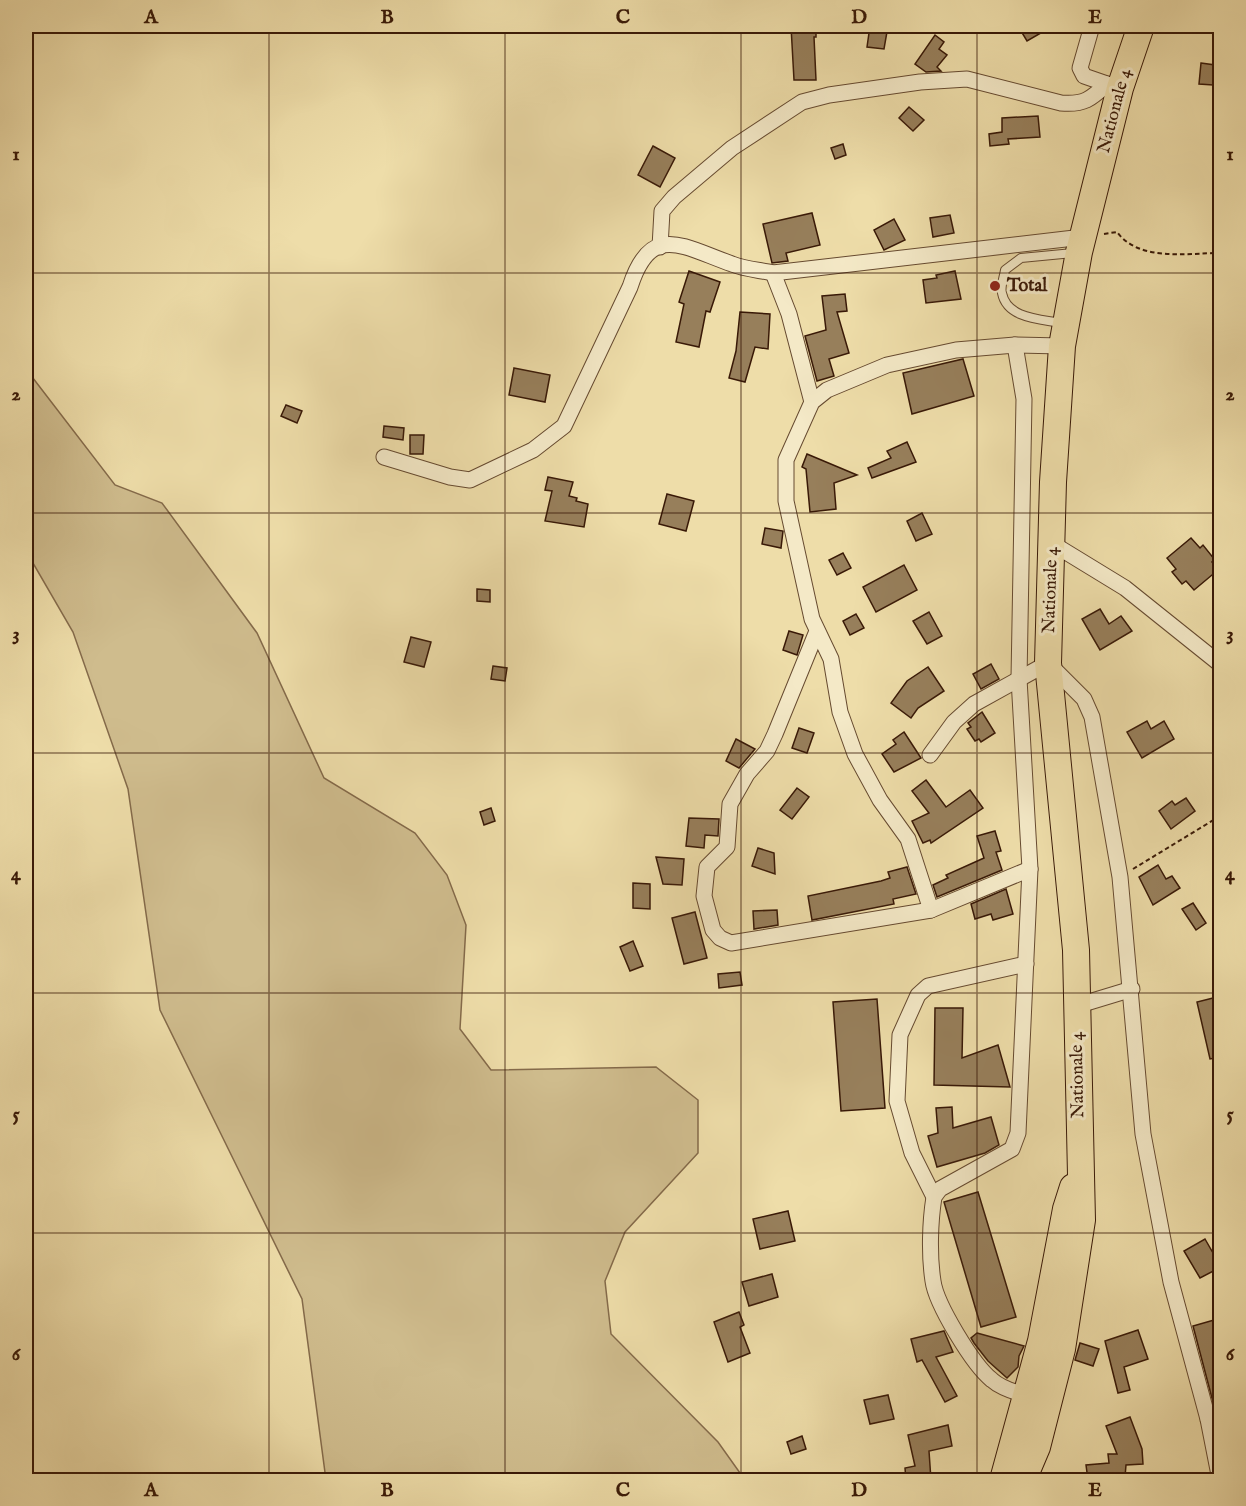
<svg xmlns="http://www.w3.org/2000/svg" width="1246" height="1506" viewBox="0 0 1246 1506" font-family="'IM FELL English',serif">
<rect width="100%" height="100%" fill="#eedda9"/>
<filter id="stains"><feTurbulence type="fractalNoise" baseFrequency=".00333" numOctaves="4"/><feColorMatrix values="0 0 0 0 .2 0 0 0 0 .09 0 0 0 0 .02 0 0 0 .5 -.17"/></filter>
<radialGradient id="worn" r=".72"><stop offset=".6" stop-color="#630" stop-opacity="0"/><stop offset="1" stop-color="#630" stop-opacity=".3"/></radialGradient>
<path fill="#cfbc8d" stroke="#846a4a" stroke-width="1.5" d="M26 369 115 485 162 503 257 633 324 778 415 833 447 875 466 925 460 1029 491 1070 656 1067 698 1100V1153L625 1232 605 1281 611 1334 718 1442 745 1480H326L302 1299 160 1010 128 789 73 632 26 551Z"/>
<g fill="#977f5b" stroke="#391907" stroke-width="1.5">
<path d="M791 26H816V37H814L816 80H794Z"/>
<path d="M870 26H888L884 49 867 47Z"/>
<path d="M1018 26H1053L1027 41Z"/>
<path d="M935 35 944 42 939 49 947 55 937 67 941 71 926 72 915 64Z"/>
<path d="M1201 63 1215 65 1213 85 1199 84Z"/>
<path d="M909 107 924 120 913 131 899 118Z"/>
<path d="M1038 116 1040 137 1008 139 1009 144 990 146 989 134 1002 132V118Z"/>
<path d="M843 144 846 155 835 159 831 148Z"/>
<path d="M653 146 675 158 660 187 638 175Z"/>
<path d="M812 213 820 245 786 253 788 261 772 263 763 224Z"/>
<path d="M950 215 954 233 933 237 930 218Z"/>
<path d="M894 219 905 240 884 250 874 230Z"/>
<path d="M689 271 720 282 710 312 706 311 699 347 676 342 684 304 679 302Z"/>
<path d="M955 271 961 299 926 303 923 280 937 278 936 275Z"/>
<path d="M845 294 847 311 837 312 849 353 829 359 834 376 817 381 805 336 826 330 822 296Z"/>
<path d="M740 312 770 314 768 349 755 347 745 382 729 378 736 351Z"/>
<path d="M963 359 974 396 912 414 903 373Z"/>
<path d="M514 368 550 375 545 402 509 395Z"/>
<path d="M286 405 302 411 297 423 281 416Z"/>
<path d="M384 426 404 428 403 440 383 437Z"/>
<path d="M410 435H424L423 454H410Z"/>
<path d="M907 442 916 462 872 478 868 468 891 458 887 451Z"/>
<path d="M807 454 857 475 834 483 836 509 810 512 806 469 802 467Z"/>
<path d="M548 477 573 482 569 496 577 498 576 501 588 504 584 527 545 521 552 491 545 490Z"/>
<path d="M667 494 694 501 686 531 659 524Z"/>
<path d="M922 513 932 534 916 541 907 521Z"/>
<path d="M765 528 783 531 781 548 762 544Z"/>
<path d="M1191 538 1200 548 1203 545 1215 560 1212 562 1218 570 1194 590 1186 581 1182 584 1172 572 1176 569 1167 558Z"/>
<path d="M843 553 851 568 837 575 829 560Z"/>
<path d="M904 565 917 590 876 612 863 587Z"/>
<path d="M477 589 490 590V602L477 601Z"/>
<path d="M1100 609 1109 624 1121 616 1132 631 1100 650 1082 619Z"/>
<path d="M929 612 942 636 927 644 913 621Z"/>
<path d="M856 614 864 628 850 635 843 621Z"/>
<path d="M789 631 803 635 797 655 783 650Z"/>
<path d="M411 637 431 642 424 667 404 662Z"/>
<path d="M991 664 999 679 981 689 973 674Z"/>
<path d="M493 666 507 668 505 681 491 679Z"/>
<path d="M928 667 944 691 918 708 911 718 891 703 907 681Z"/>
<path d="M982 712 995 733 981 742 979 739 975 741 967 729 971 727 968 723Z"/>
<path d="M1147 721 1151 729 1164 721 1174 739 1142 758 1127 732Z"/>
<path d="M799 728 814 733 807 753 792 748Z"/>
<path d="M904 732 921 758 894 772 882 754 896 744 893 740Z"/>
<path d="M736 739 755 749 739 768 726 761Z"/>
<path d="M926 780 946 807 970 790 983 808 931 843 930 840 923 843 912 821 929 813 912 791Z"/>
<path d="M797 788 809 797 792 819 780 810Z"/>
<path d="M1186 798 1195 811 1171 829 1159 811 1172 801 1175 805Z"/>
<path d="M491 808 495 821 484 825 480 812Z"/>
<path d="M689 818 719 819 718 836 705 835 704 848 686 846Z"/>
<path d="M995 831 1001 851 996 852 1002 870 937 897 933 885 948 878 946 875 984 858 977 836Z"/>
<path d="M758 848 774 853 775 874 752 866Z"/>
<path d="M656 857 684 859 682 885 663 884Z"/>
<path d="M1158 865 1166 879 1172 876 1180 888 1153 905 1139 877Z"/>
<path d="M907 867 916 894 893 899 894 904 812 920 808 896 881 881 890 878 888 872Z"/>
<path d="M633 883 650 884V909L633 908Z"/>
<path d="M1006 889 1013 914 993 920 991 914 975 919 971 904Z"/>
<path d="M1193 903 1206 923 1196 930 1182 909Z"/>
<path d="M777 910 778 925 754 929 753 911Z"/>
<path d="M695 912 707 958 684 964 672 918Z"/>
<path d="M633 941 643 966 630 971 620 947Z"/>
<path d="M740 972 742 985 719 988 718 974Z"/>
<path d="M1221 996V1057L1210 1059 1197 1002Z"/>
<path d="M877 999 885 1108 841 1111 833 1002Z"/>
<path d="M935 1008H963L962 1058 998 1045 1010 1087 934 1085Z"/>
<path d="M952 1107 953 1128 991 1117 999 1145 985 1153 937 1167 928 1136 938 1133 936 1108Z"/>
<path d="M978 1192 1016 1317 981 1327 944 1202Z"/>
<path d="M788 1211 795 1241 760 1249 753 1219Z"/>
<path d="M1205 1239 1221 1267 1200 1278 1184 1251Z"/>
<path d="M772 1274 778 1297 749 1306 742 1282Z"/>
<path d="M739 1312 744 1325 740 1327 750 1353 728 1362 714 1322Z"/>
<path d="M1221 1318V1399L1213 1402 1193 1326Z"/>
<path d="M1138 1330 1148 1359 1124 1367 1130 1390 1118 1393 1105 1341Z"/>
<path d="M944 1331 953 1352 936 1357 957 1396 945 1402 922 1360 917 1362 911 1339Z"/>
<path d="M977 1333 1024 1346 1019 1356 1018 1367 1007 1378 988 1361 974 1343 971 1338Z"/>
<path d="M1080 1343 1099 1349 1093 1366 1075 1360Z"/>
<path d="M888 1395 894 1419 870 1424 864 1400Z"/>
<path d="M1130 1417 1142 1449 1143 1464 1126 1465 1125 1477 1104 1475V1480H1088L1086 1465 1109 1463 1108 1454H1117L1106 1426Z"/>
<path d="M948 1425 952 1446 929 1451 931 1480H906L905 1468 915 1466 908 1435Z"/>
<path d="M802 1436 806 1449 791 1454 787 1442Z"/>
</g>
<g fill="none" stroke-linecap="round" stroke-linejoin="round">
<g stroke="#664a30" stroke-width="10">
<path id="service" d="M1061 323C1041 319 1007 319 1002 293 1000 287 1004 277 1005 270L1021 258 1073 253"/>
</g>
<g stroke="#664a30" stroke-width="17">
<g id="minor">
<path d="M1092 26 1080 68 1084 76 1113 86"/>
<path d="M660 247 662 211 674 197 732 148 802 102 829 95 920 82 967 79 1061 103C1084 105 1091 99 1107 84"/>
<path d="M773 273 789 314 812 402"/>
<path d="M1015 345 1024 399 1019 679 1030 869 1018 1133 1012 1149 940 1189 934 1197C930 1222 929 1255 933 1281 936 1304 973 1365 992 1380 1001 1388 1014 1392 1025 1395"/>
<path d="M384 457 450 477 470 480 533 450 564 426 630 287C651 221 683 247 732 264 744 269 759 270 773 273L1083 237"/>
<path d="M1053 544 1125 588 1220 664"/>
<path d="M817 631 775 734 767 751 747 774 730 804 727 847 707 867 704 896 713 930 720 938 731 943 931 910 1030 869"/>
<path d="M930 755 954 722 974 704 1048 663 1084 699 1092 717 1120 877 1143 1134 1171 1282 1208 1419 1220 1480"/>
<path d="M931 910 908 839 880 800 855 754 840 712 831 659 812 619 786 501V460L812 402 827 390 887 365 956 350 1015 345 1062 346"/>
<path d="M1076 1006 1132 989"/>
<path d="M934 1197 912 1153 897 1101 900 1035 918 995 928 986 1026 964"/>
<path d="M1208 1419 1220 1409"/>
</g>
</g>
<g stroke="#391907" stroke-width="28">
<g id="trunk">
<path d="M1003 1480 1041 1341 1066 1209 1073 1187"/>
<path d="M1023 1480 1037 1447 1062 1349 1082 1220 1076 950 1048 663 1053 482 1062 346 1079 252 1120 88 1141 26"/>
</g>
</g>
<g stroke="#391907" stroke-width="2" stroke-dasharray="4.5 3" stroke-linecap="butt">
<path d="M1104 234 1117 232C1139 262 1188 253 1220 253"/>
<path d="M1133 869 1220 816"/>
</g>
<use href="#service" stroke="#f4e9c7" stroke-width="8"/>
<use href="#minor" stroke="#f4e9c7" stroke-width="15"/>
<use href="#trunk" stroke="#eedda9" stroke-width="26"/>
</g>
<path fill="none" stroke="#391907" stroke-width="1.5" stroke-opacity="0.55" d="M269 26V1480M505 26V1480M741 26V1480M977 26V1480M26 273H1220M26 513H1220M26 753H1220M26 993H1220M26 1233H1220"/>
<circle fill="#8f2418" stroke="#f4e9c7" stroke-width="2" cx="995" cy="286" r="6"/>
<g text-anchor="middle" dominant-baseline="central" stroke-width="6" stroke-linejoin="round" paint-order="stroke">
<g font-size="18" fill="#391907" stroke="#f4e9c7">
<text transform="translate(1115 111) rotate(-75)">Nationale 4</text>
<text transform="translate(1051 590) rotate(-88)">Nationale 4</text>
<text transform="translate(1078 1075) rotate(-91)">Nationale 4</text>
</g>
<g font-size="18" font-weight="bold" fill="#391907" stroke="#f4e9c7" text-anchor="start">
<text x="1007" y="286">Total</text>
</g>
</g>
<rect width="1246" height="1506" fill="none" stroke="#eedda9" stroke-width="66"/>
<rect x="33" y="33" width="1180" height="1440" fill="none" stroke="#391907" stroke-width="2"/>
<g font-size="20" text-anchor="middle" font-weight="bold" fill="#391907">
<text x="151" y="23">A</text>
<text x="387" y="23">B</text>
<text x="623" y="23">C</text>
<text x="859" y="23">D</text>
<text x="1095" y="23">E</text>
<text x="16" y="160">1</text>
<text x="1230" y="160">1</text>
<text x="16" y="400">2</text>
<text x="1230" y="400">2</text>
<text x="16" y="640">3</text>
<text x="1230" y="640">3</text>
<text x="16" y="880">4</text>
<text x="1230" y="880">4</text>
<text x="16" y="1120">5</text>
<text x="1230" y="1120">5</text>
<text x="16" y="1360">6</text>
<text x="1230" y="1360">6</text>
<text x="151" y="1496">A</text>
<text x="387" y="1496">B</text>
<text x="623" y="1496">C</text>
<text x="859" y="1496">D</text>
<text x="1095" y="1496">E</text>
</g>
<rect width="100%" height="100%" filter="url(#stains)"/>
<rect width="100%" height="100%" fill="url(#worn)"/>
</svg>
